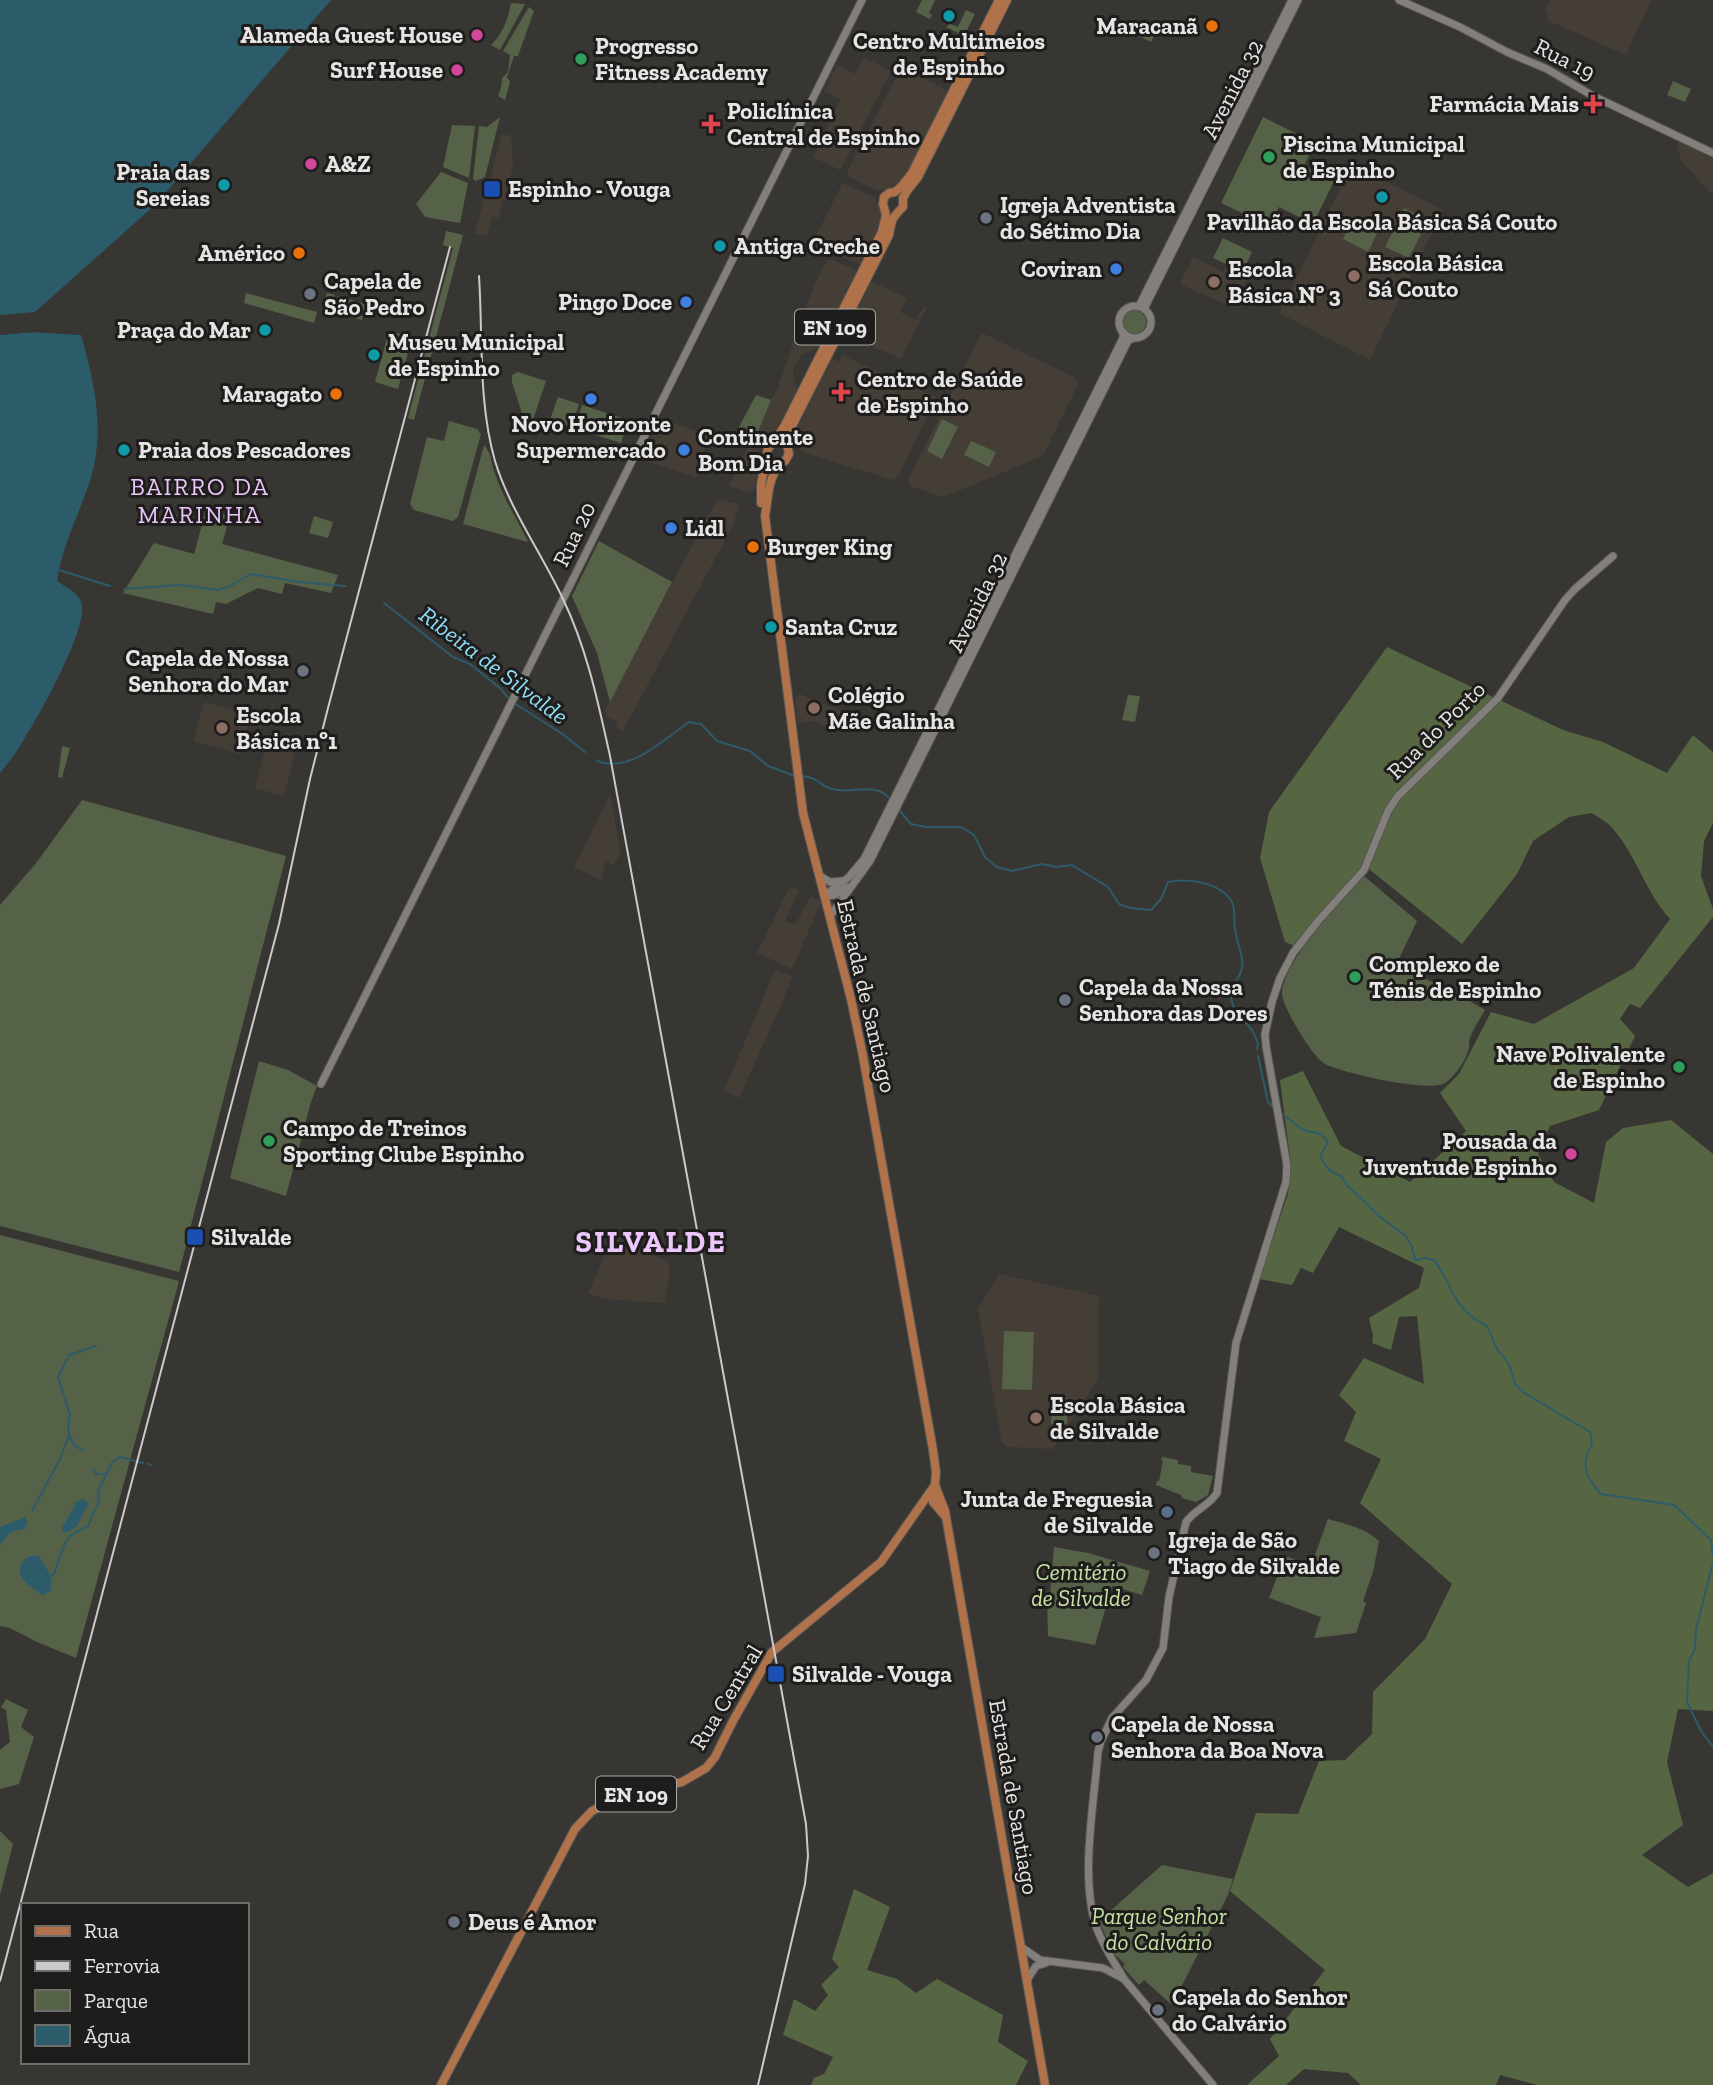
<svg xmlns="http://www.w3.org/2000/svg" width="1713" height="2085" viewBox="0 0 1713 2085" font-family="'Zilla Slab',serif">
<rect width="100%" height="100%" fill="#383633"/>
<g fill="#453e37">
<path d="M1550 0H1651L1626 55 1549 21 1546 19 1548 13 1545 11Z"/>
<path d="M864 57 891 71 840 170 813 157 841 99 824 91 837 65 855 74Z"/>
<path d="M904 69 947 90 948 93 910 170 898 186 878 191 849 177 847 172 900 70Z"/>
<path d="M502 134 511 136 513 164 506 200H503L499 218 492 217 487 236 475 233Z"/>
<path d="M1678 140 1713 158V195L1681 161 1679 152 1677 150Z"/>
<path d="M1352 165 1443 210 1370 360 1279 313Z"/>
<path d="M842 184H846L875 198 883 213 880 230 861 265 814 245 813 242Z"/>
<path d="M1193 257 1223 272 1225 269 1247 280 1233 308 1180 284Z"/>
<path d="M831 259 855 270 857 274 855 279 844 291 846 292 842 304 833 322 830 326 821 327 802 318 816 280H817L827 260Z"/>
<path d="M873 282 907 298 900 312 916 320 924 306 927 307 901 359 852 337 848 333V328L870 284Z"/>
<path d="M798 328 817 336 821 341 818 347 801 355 793 369V375L797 389 796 392 774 436 764 439 756 437 771 400 777 390Z"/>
<path d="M981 334H984L1074 377 1078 384 1043 456 943 497 910 486 908 480Z"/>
<path d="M842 355 936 397 899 475 893 480 805 453 797 447 795 436 796 431 832 359 839 362Z"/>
<path d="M660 419 709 435 696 477 651 463 641 457Z"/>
<path d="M748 447 759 451 761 455 755 488 751 493 729 486Z"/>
<path d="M717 499 739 504 733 525 623 731 617 729V722L606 716 605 710Z"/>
<path d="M800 694 845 713 838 732 813 721 798 724 795 700 796 696Z"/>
<path d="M204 702 251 715 240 754 193 741Z"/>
<path d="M266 745 295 753 284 796 255 788Z"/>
<path d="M610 794 621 854 612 865 606 861 601 880 574 867Z"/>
<path d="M790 886 799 891 785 921 795 925 811 896 821 902 792 969 757 953Z"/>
<path d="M775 970 792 976 782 1003 739 1098 724 1091Z"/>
<path d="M613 1238 669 1262V1280L665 1303 604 1299 588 1293Z"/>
<path d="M999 1274 1099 1296 1098 1380 1053 1449 1008 1447 1002 1443 978 1309Z"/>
</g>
<g fill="#566248">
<path d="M922 0H935L929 13 932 15 930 19 916 12Z"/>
<path d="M511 3 525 4 500 50 491 45C502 35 508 20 511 3Z"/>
<path d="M529 7 534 11 518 56H514L507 77 510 82 505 100 498 96 501 88 502 78 508 72 510 55 503 51Z"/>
<path d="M966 10 975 14 964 36 946 27 950 24 958 27Z"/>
<path d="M1136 20 1157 30 1151 42 1130 32Z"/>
<path d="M1673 81 1691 89 1685 102 1667 95Z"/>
<path d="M500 117 485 177 476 181 473 179 479 126 487 127Z"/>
<path d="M1263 117 1315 143 1304 166 1334 181 1313 224 1279 207 1269 226 1221 203Z"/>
<path d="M452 125 475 126 469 178 443 167Z"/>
<path d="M441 172 468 183 460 223 425 217 416 204Z"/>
<path d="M1404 208 1428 220 1409 258 1385 247Z"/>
<path d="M1354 216 1379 229 1368 252 1343 239Z"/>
<path d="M446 231 463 235 414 420 408 418 453 248 443 245Z"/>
<path d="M1223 238 1252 252 1243 272 1213 258Z"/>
<path d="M246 293 317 312 314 323 244 303Z"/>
<path d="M327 293 335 295 333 303 336 304 338 296 366 304 364 314 324 303Z"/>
<path d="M324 305 363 316 362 320 322 310Z"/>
<circle cx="1134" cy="322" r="12"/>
<path d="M389 331 412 337 398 389 375 382Z"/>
<path d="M518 372 546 381 531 426 525 423 512 382V375Z"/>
<path d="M756 395 771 400 756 437 737 431Z"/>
<path d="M558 397 579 404 572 427 550 420Z"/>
<path d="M582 405 628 420 621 443 583 431 584 428 581 427 580 430 575 428Z"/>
<path d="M942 419 958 427 942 459 927 451Z"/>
<path d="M449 421 477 429 481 434 458 517 453 521 414 510 410 504 427 437 444 441Z"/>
<path d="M971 441 996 452 989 467 964 455Z"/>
<path d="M484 445C491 452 491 462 494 471 502 496 517 519 528 542L463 524Z"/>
<path d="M206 510 230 516 222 544 338 575 331 593 285 583 282 594 258 588 226 604 216 602 213 614 123 593 154 543 194 554Z"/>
<path d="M314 516 333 522 328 538 309 533Z"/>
<path d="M599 541 672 582 610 702 597 653 572 596Z"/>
<path d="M1128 695 1140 696 1135 722 1122 720Z"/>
<path d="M62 746 70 748 62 778 58 777Z"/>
<path d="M82 800 286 856 190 1229 188 1228 185 1240 187 1242 179 1272 0 1226V905L37 862Z"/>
<path d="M1364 876 1417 921 1396 965 1458 994 1485 1010C1480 1019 1473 1029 1470 1038 1469 1042 1469 1045 1469 1048 1466 1061 1455 1076 1445 1083 1428 1093 1343 1073 1325 1064 1313 1058 1281 1005 1282 993 1284 960 1342 900 1364 876Z"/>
<path d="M259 1061 288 1070 317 1086 311 1102 286 1196 230 1178Z"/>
<path d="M0 1235 179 1281 76 1658 37 1642 10 1628 0 1626Z"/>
<path d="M1004 1331 1034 1332 1032 1390 1002 1389Z"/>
<path d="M1052 1397 1068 1398 1067 1424H1051Z"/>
<path d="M1162 1457 1178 1460V1464L1191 1466V1472L1213 1476 1208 1495 1196 1502 1182 1498 1181 1495 1156 1485 1157 1481H1159L1163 1461 1161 1460Z"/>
<path d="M1328 1519C1346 1524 1365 1528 1379 1541L1373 1572 1363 1601 1366 1603 1356 1633 1314 1638 1321 1617 1269 1598 1285 1556 1311 1566Z"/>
<path d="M1054 1547 1088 1553 1150 1571 1142 1595 1112 1586 1095 1645 1048 1636 1047 1596 1050 1594Z"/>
<path d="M6 1699 28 1710 21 1727 34 1737 19 1784 0 1789V1750L10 1742 6 1710 1 1707Z"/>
<path d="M0 1831 13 1844 0 1895Z"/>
<path d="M1162 1865 1233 1879 1228 1895 1172 2005 1144 1980 1139 1985 1123 1967 1125 1964 1113 1953 1099 1921Z"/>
</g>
<g fill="#566643">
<path d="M1387 647 1563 730 1603 742 1667 773 1693 735 1713 752V823L1704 841 1701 876 1713 909V917L1640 1008 1630 1004 1620 1019 1635 1036 1599 1110 1550 1126 1538 1154 1554 1182 1594 1203 1606 1142 1623 1128 1671 1120 1713 1154V1711L1678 1709 1667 1762 1683 1825 1642 1855 1688 1887 1713 1873V2085H1537L1500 2075 1496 2085H1361L1348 2073 1304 2069 1286 2085H1247L1279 2056 1270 2039 1325 1970 1230 1891 1256 1813 1298 1814 1319 1761 1345 1760 1372 1734 1373 1692 1425 1639 1452 1584 1360 1503 1381 1459 1344 1441 1356 1412 1339 1395 1364 1358 1424 1384 1417 1316 1399 1317 1391 1350 1372 1343 1373 1336 1369 1318 1419 1288 1424 1268 1339 1227 1313 1273 1301 1268 1292 1285 1259 1279 1288 1194 1291 1165 1280 1080 1303 1071 1341 1146 1410 1182 1466 1131 1440 1093 1459 1074 1491 1012 1534 1024 1634 968 1670 919C1646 893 1637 857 1614 830 1609 823 1599 818 1592 813L1569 817 1533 841 1517 874 1462 944 1369 869 1366 864 1315 919 1295 946 1285 942 1260 858 1269 812Z"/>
<path d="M854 1889 890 1907 867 1970 897 1979 916 1993 937 1979 1003 2015 998 2042 1028 2061 1016 2085H811L814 2078 824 2074 833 2057 783 2035 794 1999 815 2011 828 1995 821 1985 839 1967 832 1959Z"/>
</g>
<g fill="#2c5c6a">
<path d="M0 0H331L155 205 35 312 0 315Z"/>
<path d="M34 332 81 335C95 384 106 434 89 484 78 516 62 547 57 581 66 587 77 592 81 602 91 625 34 724 20 746 14 756 7 764 0 773V335Z"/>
<path d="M83 1499 90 1504C79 1512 84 1529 63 1533L62 1528C66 1519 74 1511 75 1502Z"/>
<path d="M25 1517 28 1523 24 1529 11 1532 0 1545V1527Z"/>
<path d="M35 1555 39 1556 51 1576V1590L43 1596C37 1590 29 1587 24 1581 15 1570 21 1557 35 1555Z"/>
</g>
<path fill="#383633" d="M34 328 82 331 85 335 34 332 0 335 2 331Z"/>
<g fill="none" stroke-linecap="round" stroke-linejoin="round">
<g stroke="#2c5c6a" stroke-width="2">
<path d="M59 570 110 586"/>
<path d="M124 589 179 585 218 590 230 586 251 574 299 582 345 586"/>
<path d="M384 603 453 657 470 664 500 688 510 700"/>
<path d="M514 703 564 735 585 752"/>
<path d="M597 761C630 774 664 739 689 722L701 724 717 741 750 751 768 766 795 776"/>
<path d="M800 776C820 777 817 785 832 789 854 795 875 780 891 800"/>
<path d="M899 810 911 824 926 827H961L974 835 985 857 997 867 1012 871 1042 864 1056 867 1072 865 1108 887 1119 904 1130 908 1151 910 1161 899 1168 882C1189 878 1220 882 1232 902 1236 909 1233 920 1235 929 1239 957 1252 963 1230 989 1231 1020 1251 1018 1258 1044L1257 1049"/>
<path d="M1258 1056 1268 1102 1274 1108"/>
<path d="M1282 1114 1303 1130 1321 1134 1328 1142 1320 1157 1329 1170 1341 1176 1348 1186 1379 1216 1406 1236 1412 1247 1415 1260 1425 1258 1434 1260C1455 1287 1450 1308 1487 1326L1497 1349 1509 1364 1515 1384 1523 1392 1590 1432C1595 1448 1588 1447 1586 1459 1583 1473 1593 1485 1601 1494L1674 1505 1711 1540 1713 1556"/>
<path d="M69 1435 74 1445 82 1450"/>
<path d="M148 1464 151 1465"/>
<path d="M94 1470 96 1474H106"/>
<path d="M32 1511 60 1459 69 1435 68 1424 70 1415 58 1377 69 1355 96 1346"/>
<path d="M1713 1563 1696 1629 1695 1649 1689 1661 1687 1702 1701 1731 1713 1747"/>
<path d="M51 1576 54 1574 65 1543 71 1535 88 1526 99 1501 98 1491 113 1461 120 1457 143 1463"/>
</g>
<g stroke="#575552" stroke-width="9">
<g id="secondary">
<path d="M1399 0 1460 27 1507 52 1547 69 1593 96 1713 153"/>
<path d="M1139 306 1292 0"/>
<circle cx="1135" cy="322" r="16"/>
<path d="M1144 309 1298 0"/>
<path d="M820 876 830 882 842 881"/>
<path d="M825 895 849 877 864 859 1123 338V332"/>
<path d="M825 895C833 898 840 892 847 887"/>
<path d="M830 916 870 861 1128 341 1133 338"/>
<path d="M321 1084 862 0"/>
<path d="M1021 1947 1040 1960 1103 1968 1124 1979 1213 2085"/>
<path d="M1124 1979C1114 1962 1102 1945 1096 1926 1080 1877 1094 1804 1098 1752L1101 1741 1112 1718 1146 1680 1163 1648 1169 1597 1186 1522C1195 1509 1209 1506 1217 1493L1236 1343 1286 1182 1287 1165 1266 1046 1265 1034 1272 1002 1280 978 1293 953 1318 921 1364 870 1388 811 1398 796 1498 698 1565 600 1575 589 1613 556"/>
<path d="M1027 1980 1036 1966 1046 1963"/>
</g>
</g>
<g stroke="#575552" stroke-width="10">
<g id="primary">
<path d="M761 503V485L768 448 775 441 784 427 882 232 886 215 883 204 884 197 889 193 895 192 901 187 912 173 999 0"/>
<path d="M935 1485 945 1511 1045 2085"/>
<path d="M931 1491 933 1502 944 1515"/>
<path d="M441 2085 575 1829 592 1811 604 1805 627 1796 682 1782 706 1768 715 1757 733 1721 772 1652 881 1562 935 1485 936 1472 933 1450 862 1051 851 999 803 813 765 516C769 493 767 485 779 463L785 461 789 454 786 439 790 430 889 235C892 219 891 219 903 207V198L907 191 918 177 1007 0"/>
</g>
</g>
<use href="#secondary" stroke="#83807c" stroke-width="7"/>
<use href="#primary" stroke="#af724a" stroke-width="8"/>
<g stroke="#cccac8" stroke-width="2">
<path d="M479 276C483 337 478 402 495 461 510 510 541 552 563 599 587 649 598 702 610 756L806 1824 808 1856 805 1884 758 2085"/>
<path d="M0 1981 279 924 310 779 328 708 450 247"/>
</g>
</g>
<g fill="#0f9aa8" stroke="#1e1d1c" stroke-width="2.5">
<circle cx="949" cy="16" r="7"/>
<circle cx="224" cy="185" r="7"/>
<circle cx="1382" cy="197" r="7"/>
<circle cx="720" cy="246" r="7"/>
<circle cx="265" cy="330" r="7"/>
<circle cx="374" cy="355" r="7"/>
<circle cx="124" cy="450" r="7"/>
<circle cx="771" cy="627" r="7"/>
</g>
<g fill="#e8710a" stroke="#1e1d1c" stroke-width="2.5">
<circle cx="1212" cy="26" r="7"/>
<circle cx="299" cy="253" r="7"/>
<circle cx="336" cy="394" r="7"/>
<circle cx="753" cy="547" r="7"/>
</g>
<g fill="#d1479c" stroke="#1e1d1c" stroke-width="2.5">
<circle cx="477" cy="35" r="7"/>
<circle cx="457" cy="70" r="7"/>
<circle cx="311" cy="164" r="7"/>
<circle cx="1571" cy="1154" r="7"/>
</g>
<g fill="#2e9e5b" stroke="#1e1d1c" stroke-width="2.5">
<circle cx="581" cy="59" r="7"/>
<circle cx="1269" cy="157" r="7"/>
<circle cx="1355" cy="977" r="7"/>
<circle cx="1679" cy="1067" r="7"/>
<circle cx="269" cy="1141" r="7"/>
</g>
<g fill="#e0444e" stroke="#1e1d1c" stroke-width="2.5">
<path d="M1589.5 93.5h7v7h7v7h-7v7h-7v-7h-7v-7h7z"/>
<path d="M707.5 113.5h7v7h7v7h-7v7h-7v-7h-7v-7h7z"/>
<path d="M837.5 381.5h7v7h7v7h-7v7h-7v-7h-7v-7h7z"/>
</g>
<g fill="#1a4fb4" stroke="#1e1d1c" stroke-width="2.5">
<rect x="483" y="180" width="18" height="18" rx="3.5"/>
<rect x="186" y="1228" width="18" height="18" rx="3.5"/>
<rect x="767" y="1665" width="18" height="18" rx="3.5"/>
</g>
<g fill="#6b7280" stroke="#1e1d1c" stroke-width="2.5">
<circle cx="986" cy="218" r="7"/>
<circle cx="310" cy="294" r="7"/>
<circle cx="303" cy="671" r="7"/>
<circle cx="1065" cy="1000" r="7"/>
<circle cx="1154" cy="1553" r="7"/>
<circle cx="1097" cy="1737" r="7"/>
<circle cx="454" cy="1922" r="7"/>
<circle cx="1158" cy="2010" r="7"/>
</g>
<g fill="#3f7fe0" stroke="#1e1d1c" stroke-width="2.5">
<circle cx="1116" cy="269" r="7"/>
<circle cx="686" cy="302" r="7"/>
<circle cx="591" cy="399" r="7"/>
<circle cx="684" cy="450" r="7"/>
<circle cx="671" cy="528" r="7"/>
</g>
<g fill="#8d6e63" stroke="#1e1d1c" stroke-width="2.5">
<circle cx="1354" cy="276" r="7"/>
<circle cx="1214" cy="282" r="7"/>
<circle cx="814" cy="708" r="7"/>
<circle cx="222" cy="728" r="7"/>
<circle cx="1036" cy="1418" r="7"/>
</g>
<circle fill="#5c6f8a" stroke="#1e1d1c" stroke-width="2.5" cx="1167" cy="1512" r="7"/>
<g text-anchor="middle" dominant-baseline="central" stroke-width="6" stroke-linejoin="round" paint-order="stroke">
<g fill="#1e1d1c" stroke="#aba9a7" stroke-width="2">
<rect x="795" y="309.5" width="80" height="35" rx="5"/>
<rect x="596" y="1776.5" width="80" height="35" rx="5"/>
</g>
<g font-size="21" font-weight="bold" fill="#e7e5e3">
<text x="835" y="327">EN 109</text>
<text x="636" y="1794">EN 109</text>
</g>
<g font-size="23" font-weight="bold" fill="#e7e5e3" stroke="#1e1d1c" text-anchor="start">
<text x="1198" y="26" text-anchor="end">Maracanã</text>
<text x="463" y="35" text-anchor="end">Alameda Guest House</text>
<text x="949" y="41" text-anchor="middle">Centro Multimeios<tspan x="949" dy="26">de Espinho</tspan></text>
<text x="595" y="46">Progresso<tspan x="595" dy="26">Fitness Academy</tspan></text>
<text x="443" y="70" text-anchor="end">Surf House</text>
<text x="1579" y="104" text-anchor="end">Farmácia Mais</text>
<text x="727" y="111">Policlínica<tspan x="727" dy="26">Central de Espinho</tspan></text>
<text x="1283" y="144">Piscina Municipal<tspan x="1283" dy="26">de Espinho</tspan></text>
<text x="325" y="164">A&amp;Z</text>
<text x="210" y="172" text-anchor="end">Praia das<tspan x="210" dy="26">Sereias</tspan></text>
<text x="508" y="189">Espinho - Vouga</text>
<text x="1000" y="205">Igreja Adventista<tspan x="1000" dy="26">do Sétimo Dia</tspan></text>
<text x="1382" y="222" text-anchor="middle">Pavilhão da Escola Básica Sá Couto</text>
<text x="734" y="246">Antiga Creche</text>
<text x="285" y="253" text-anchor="end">Américo</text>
<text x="1368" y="263">Escola Básica<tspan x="1368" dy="26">Sá Couto</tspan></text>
<text x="1102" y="269" text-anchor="end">Coviran</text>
<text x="1228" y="269">Escola<tspan x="1228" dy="26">Básica Nº 3</tspan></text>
<text x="324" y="281">Capela de<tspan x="324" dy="26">São Pedro</tspan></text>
<text x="672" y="302" text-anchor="end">Pingo Doce</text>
<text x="251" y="330" text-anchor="end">Praça do Mar</text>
<text x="388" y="342">Museu Municipal<tspan x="388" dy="26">de Espinho</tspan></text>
<text x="857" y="379">Centro de Saúde<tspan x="857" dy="26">de Espinho</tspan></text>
<text x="322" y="394" text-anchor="end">Maragato</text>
<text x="591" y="424" text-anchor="middle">Novo Horizonte<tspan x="591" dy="26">Supermercado</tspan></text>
<text x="698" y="437">Continente<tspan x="698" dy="26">Bom Dia</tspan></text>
<text x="138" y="450">Praia dos Pescadores</text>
<text x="685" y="528">Lidl</text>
<text x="767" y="547">Burger King</text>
<text x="785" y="627">Santa Cruz</text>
<text x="289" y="658" text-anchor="end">Capela de Nossa<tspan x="289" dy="26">Senhora do Mar</tspan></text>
<text x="828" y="695">Colégio<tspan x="828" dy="26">Mãe Galinha</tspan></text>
<text x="236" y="715">Escola<tspan x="236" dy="26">Básica nº1</tspan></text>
<text x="1369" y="964">Complexo de<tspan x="1369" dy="26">Ténis de Espinho</tspan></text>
<text x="1079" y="987">Capela da Nossa<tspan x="1079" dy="26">Senhora das Dores</tspan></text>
<text x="1665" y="1054" text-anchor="end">Nave Polivalente<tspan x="1665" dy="26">de Espinho</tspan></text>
<text x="283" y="1128">Campo de Treinos<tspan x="283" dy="26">Sporting Clube Espinho</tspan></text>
<text x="1557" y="1141" text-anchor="end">Pousada da<tspan x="1557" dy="26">Juventude Espinho</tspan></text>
<text x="211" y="1237">Silvalde</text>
<text x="1050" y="1405">Escola Básica<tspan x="1050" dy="26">de Silvalde</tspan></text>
<text x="1153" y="1499" text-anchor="end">Junta de Freguesia<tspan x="1153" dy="26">de Silvalde</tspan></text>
<text x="1168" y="1540">Igreja de São<tspan x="1168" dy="26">Tiago de Silvalde</tspan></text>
<text x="792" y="1674">Silvalde - Vouga</text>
<text x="1111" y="1724">Capela de Nossa<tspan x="1111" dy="26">Senhora da Boa Nova</tspan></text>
<text x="468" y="1922">Deus é Amor</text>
<text x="1172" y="1997">Capela do Senhor<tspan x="1172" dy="26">do Calvário</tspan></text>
</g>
<g font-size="23" fill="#e7e5e3" stroke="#1e1d1c">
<text transform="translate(1565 59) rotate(27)">Rua 19</text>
<text transform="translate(1232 89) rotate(-63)">Avenida 32</text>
<text transform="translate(574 534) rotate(-64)">Rua 20</text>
<text transform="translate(977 602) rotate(-64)">Avenida 32</text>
<text transform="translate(1436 730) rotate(-45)">Rua do Porto</text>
<text transform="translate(867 996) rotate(77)">Estrada de Santiago</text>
<text transform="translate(726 1697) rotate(-59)">Rua Central</text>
<text transform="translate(1014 1797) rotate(80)">Estrada de Santiago</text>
</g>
<g font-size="23" font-style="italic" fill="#c6e3a5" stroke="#1e1d1c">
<text x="1081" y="1572">Cemitério<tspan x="1081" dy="26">de Silvalde</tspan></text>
<text x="1159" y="1916">Parque Senhor<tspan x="1159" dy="26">do Calvário</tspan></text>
</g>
<g font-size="24" letter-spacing="2" fill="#ecc7fb" stroke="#1e1d1c">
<text x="200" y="486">BAIRRO DA<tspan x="200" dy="28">MARINHA</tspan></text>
</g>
<g font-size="24" font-style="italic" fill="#8ddef8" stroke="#1e1d1c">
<text transform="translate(494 665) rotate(37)">Ribeira de Silvalde</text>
</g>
<g font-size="30" font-weight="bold" letter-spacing="2" fill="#ecc7fb" stroke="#1e1d1c">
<text x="651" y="1242">SILVALDE</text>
</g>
</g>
<rect x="21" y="1903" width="228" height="161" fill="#1e1d1c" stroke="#6e6d6c" stroke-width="2"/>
<rect x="35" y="1926" width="35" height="10" fill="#af724a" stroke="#6e6d6c" stroke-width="2"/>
<text x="84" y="1938" font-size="21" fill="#e7e5e3">Rua</text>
<rect x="35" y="1961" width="35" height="10" fill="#cccac8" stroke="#6e6d6c" stroke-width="2"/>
<text x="84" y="1973" font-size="21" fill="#e7e5e3">Ferrovia</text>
<rect x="35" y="1990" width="35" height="21" fill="#566248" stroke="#6e6d6c" stroke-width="2"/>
<text x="84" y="2008" font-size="21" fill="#e7e5e3">Parque</text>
<rect x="35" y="2025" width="35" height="21" fill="#2c5c6a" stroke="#6e6d6c" stroke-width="2"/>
<text x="84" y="2043" font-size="21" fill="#e7e5e3">Água</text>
</svg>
